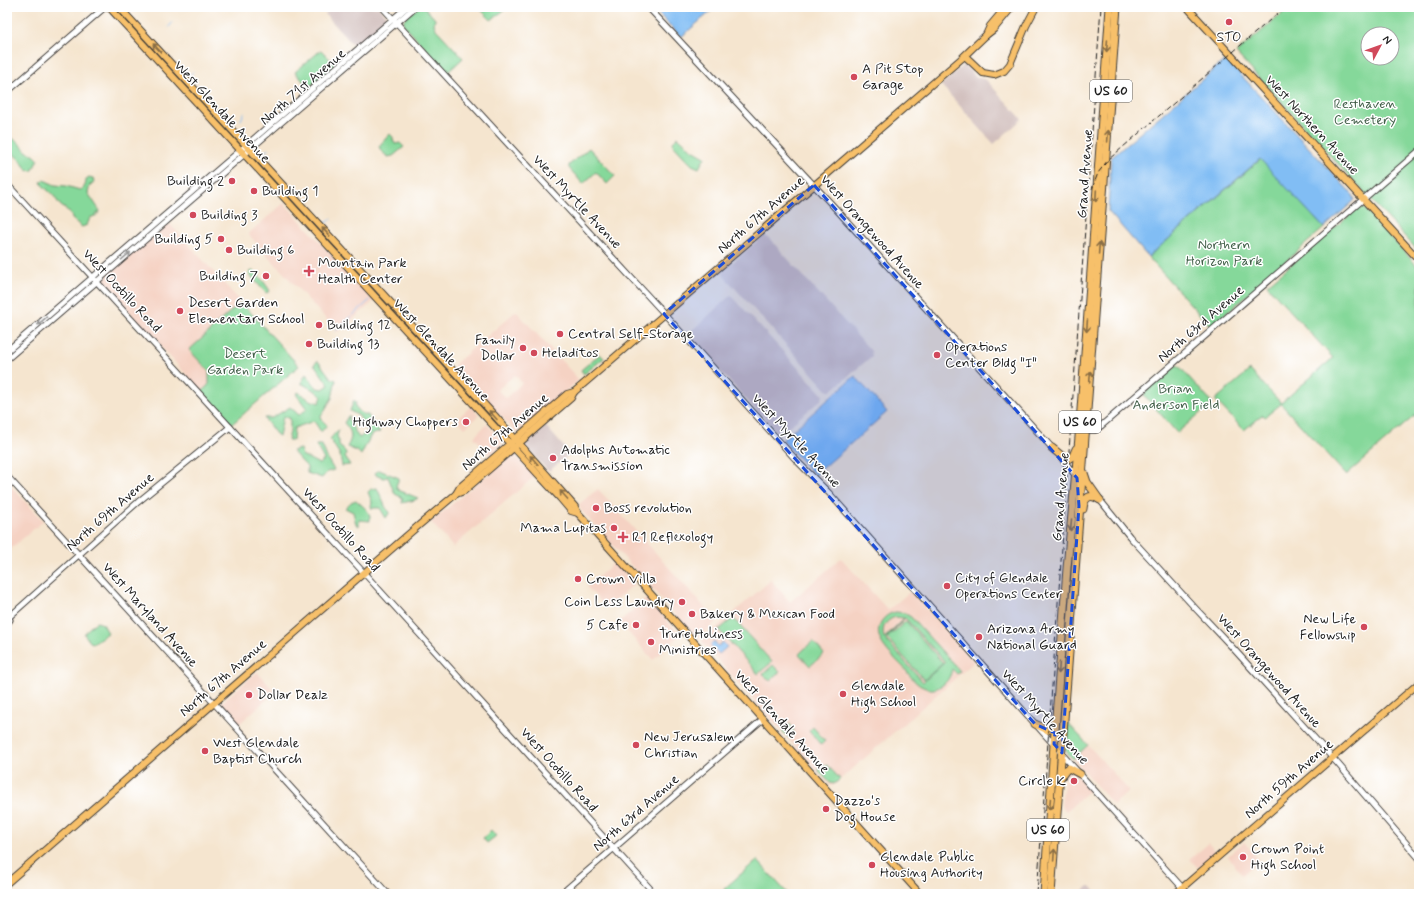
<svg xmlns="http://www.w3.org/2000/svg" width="1426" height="901" viewBox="0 0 1426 901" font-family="Mynerve,sans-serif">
<rect width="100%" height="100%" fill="#fff"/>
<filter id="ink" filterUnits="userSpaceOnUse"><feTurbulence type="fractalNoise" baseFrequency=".025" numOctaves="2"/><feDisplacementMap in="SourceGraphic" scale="8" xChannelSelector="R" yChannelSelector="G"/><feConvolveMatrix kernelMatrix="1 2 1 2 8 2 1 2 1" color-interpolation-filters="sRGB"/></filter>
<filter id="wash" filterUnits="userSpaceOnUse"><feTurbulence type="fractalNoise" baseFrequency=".012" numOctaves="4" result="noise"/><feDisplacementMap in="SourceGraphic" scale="16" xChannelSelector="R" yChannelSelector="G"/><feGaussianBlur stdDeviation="0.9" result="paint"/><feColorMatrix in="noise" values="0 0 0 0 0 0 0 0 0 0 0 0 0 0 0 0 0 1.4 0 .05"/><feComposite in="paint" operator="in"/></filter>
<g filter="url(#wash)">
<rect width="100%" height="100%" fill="#f5e5cf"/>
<g fill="#f5d2c3" fill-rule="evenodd">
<path d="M284 203 374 301 338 332 248 234Z"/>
<path d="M168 222 241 302 213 327 209 332 190 350 209 371V384L202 392 102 282V279Z"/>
<path d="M516 311 579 380 519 431 515 432 502 417 493 411 454 367 455 364ZM515 375 522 383 506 398 497 390Z"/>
<path d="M471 406 479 415 465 428 457 419Z"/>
<path d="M487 424 502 441 503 443 490 455 474 437Z"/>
<path d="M514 455 516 456 535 476 453 547 431 522 466 492 511 456Z"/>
<path d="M7 482 43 521 7 552Z"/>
<path d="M598 489 717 621 700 637 697 638 695 636 580 509 579 504Z"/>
<path d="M841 558 888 610 912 590 918 600 974 662 834 785 830 786 701 641 771 580 790 602Z"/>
<path d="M615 562 634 584 607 608 587 587Z"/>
<path d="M647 598 680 635 653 660 619 622Z"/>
<path d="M257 672 275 692 239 724 223 706 222 702Z"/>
<path d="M1088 745 1129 791 1113 805 1105 795 1073 759Z"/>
<path d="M1065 772H1073L1089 789 1088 792 1066 811 1061 806Z"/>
<path d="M1244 842 1259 860 1242 875 1228 856Z"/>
<path d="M1209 843 1214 851V853L1198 868 1190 859Z"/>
</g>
<g fill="#d1bfbd">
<path d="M333 7H378L385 15 387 19 356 48 325 14Z"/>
<path d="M964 64 975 76 986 80 1022 119 994 144 941 85Z"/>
<path d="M764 235 769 238 871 351 872 356 831 391H828L723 275V271L725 269Z"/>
<path d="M731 295 823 395 822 399 779 435 687 335Z"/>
<path d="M544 424 570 454 549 471 547 470 525 445 527 441 540 430Z"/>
<path d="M1089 886H1091L1098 894H1079Z"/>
</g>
<g fill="#85d89a" stroke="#507a5b" fill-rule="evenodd">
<path d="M419 7H424L435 19 434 24 436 29 463 58 447 73 403 24 404 19Z"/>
<path d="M478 7H506L507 8 491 20Z"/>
<path d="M1290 7H1419V252L1236 53ZM1368 34H1392V58H1368Z"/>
<path d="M321 50 334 63V66L311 86 308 87 295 72Z"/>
<path d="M390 134 393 137V140L395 144 400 143 404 147 393 156 388 157 381 151 379 146Z"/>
<path d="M7 135 18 142 26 151 35 156 38 159 33 170 28 171 20 160 7 148Z"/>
<path d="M678 137 691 149 705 157 699 168 692 165 673 145V142Z"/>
<path d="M589 148 615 176 607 184 596 172 583 184 569 168V165Z"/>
<path d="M1261 159 1324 228 1211 327 1148 257Z"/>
<path d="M89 177 93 178 94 182 90 185 88 193 100 211 99 213H97V215L90 218 87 225 82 227 72 219C71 210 65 210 60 205 57 201 55 197 52 194 48 190 43 187 41 182L44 180 55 185 66 186 80 190C85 188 86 184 86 179Z"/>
<path d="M1362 207 1365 208 1419 268V412L1346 475 1281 404 1265 417 1263 415 1244 430 1215 400 1250 370 1281 403 1333 358 1267 285 1358 208Z"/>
<path d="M251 271H254C260 277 266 284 270 291L266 293 249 274Z"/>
<path d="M241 302 299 366 232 424 202 392 209 384V371L189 350 209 332 213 327Z"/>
<path d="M600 354 604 358 584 374 581 370Z"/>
<path d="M318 361 331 378 336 380 332 398 320 418 327 425 321 432 314 421 294 428 293 440H288L290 432V418L283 417 279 436 276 434 264 418H272L290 407 299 415 307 409 296 394 298 392 310 400 319 403 322 397 317 392 301 383 306 374 317 388 323 389 329 385 314 364Z"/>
<path d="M1176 365 1179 366 1212 403 1177 433 1144 395 1146 391Z"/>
<path d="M354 400 356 402 355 406 360 412 365 415H368L374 426 380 432 371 435 361 455 357 451 347 447C353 437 352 431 344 423L348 416H350L348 419 359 438 368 432 359 416 350 411Z"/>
<path d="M339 429 337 436 339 441V446L344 450 346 453 345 457 350 465 342 466 340 455 330 439Z"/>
<path d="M316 445H322L328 460 334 470 327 472 322 478 307 473V467L292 451 300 449 302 455 319 464 324 460Z"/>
<path d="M379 470 399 478 396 486 398 490 418 498 415 500 402 503 403 498 395 494 388 477 383 478 381 476H377L375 473Z"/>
<path d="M377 488 386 508 390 512 386 518 380 508H374L372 509 371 506 372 502 368 492 371 489Z"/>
<path d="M356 500C363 507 371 510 370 521L359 520V526L356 524 353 512 345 508 351 502Z"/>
<path d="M896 612 904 613 911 617 960 671 957 674 952 669C950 682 937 694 923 687 915 684 909 674 904 668 893 656 871 640 881 622 885 616 890 613 896 612ZM895 617 904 618 888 634 905 618 945 662 923 682 885 639 902 622 884 638C881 628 885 621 895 617Z"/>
<path d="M733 618 772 662 758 674 719 630Z"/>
<path d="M906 621 943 663 924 680 887 638Z"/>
<path d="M97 622 103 624 108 633 93 643 90 642 84 634 92 625Z"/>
<path d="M813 641 824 654 810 666 799 654Z"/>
<path d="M773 665 780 672 770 681 763 674Z"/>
<path d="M1066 721 1088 745 1073 759 1065 750Z"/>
<path d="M790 724 794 731 793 732 794 734 789 738 782 731Z"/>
<path d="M813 727 825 741 821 745 809 731Z"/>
<path d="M821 765H827L840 779 834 784 830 783 818 770Z"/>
<path d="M491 830 496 836 487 843 483 838Z"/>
<path d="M757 860 788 894H727L724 890 725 888Z"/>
</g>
<g fill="#81bdf4" stroke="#4e6c88">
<path d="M652 7H716L681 37Z"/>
<path d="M1226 59 1353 195 1355 200 1324 228 1260 159 1148 257 1108 211 1111 158Z"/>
<path d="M855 376 887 412 815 475 784 442 783 439Z"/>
<path d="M714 641 718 646 723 642 727 647 719 654 710 645Z"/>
</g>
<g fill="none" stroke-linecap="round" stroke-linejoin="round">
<g stroke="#81bdf4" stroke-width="1">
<path d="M169 27 172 23"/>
<path d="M189 76 193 72"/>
<path d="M241 120 244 113"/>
<path d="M262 153 269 149"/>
<path d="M324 224 332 219"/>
<path d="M335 331 370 300"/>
</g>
</g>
</g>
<g filter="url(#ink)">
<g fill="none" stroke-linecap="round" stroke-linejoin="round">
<g stroke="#3d3a37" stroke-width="7">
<g id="minor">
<path d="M382 7 660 309 798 462 829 493 1055 746"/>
<path d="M648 7 836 209 1054 450"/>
<path d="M7 92 105 7"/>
<path d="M7 184 364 573 655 894"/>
<path d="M7 351 407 7"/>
<path d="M7 359 415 7"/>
<path d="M1086 430H1095L1101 426 1419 151"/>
<path d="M1060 456 1075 475"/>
<path d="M7 476 388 894"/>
<path d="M1100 500 1130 537 1196 609 1231 646 1338 764 1419 858"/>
<path d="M7 617 10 620 7 624"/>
<path d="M8 618 138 502 230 427"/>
<path d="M1060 752 1188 894"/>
<path d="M561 894 763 719"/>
</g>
</g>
<g stroke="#3d3a37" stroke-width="8">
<g id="major">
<path d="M109 7 560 498 571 511 578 513"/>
<path d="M119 7 495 416 575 507 578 513 920 894"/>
<path d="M1187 7 1419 260"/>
<path d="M986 35 990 26 1006 7"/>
<path d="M965 56 983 73 994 75 1004 71 1010 64 1026 26 1036 7"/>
<path d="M456 494 460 487 567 394 574 392"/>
<path d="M7 883 418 526 456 494 464 491 571 398 574 392 587 381 961 59 985 36 994 29 1012 7"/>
<path d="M1175 894 1419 683"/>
</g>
</g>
<g stroke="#3d3a37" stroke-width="9">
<g id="highway">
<path d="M1052 448 1063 457 1068 459 1073 456 1076 449"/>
<path d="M1084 473 1087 482 1099 499"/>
<path d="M1083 509C1084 497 1090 493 1100 500"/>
<path d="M1035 724 1048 730 1053 727 1054 722"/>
<path d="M1060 778 1066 770 1069 768 1080 774"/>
<path d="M1044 894 1054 744 1067 568 1079 437 1110 7"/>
<path d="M1051 894 1117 7"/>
</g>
</g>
<use href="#minor" stroke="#fff" stroke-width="5"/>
<use href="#major" stroke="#f7c06b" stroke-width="6"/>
<use href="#highway" stroke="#f7c06b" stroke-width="7"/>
<g stroke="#1c1c1c" stroke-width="1" stroke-dasharray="6 3" stroke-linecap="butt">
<path d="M1092 189 1098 173 1108 160 1285 7"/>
<path d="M1037 894 1101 7"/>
</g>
</g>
<defs><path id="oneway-shaft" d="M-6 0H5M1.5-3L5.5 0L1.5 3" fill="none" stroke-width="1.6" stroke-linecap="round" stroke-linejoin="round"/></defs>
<g stroke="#8a6e44">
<use href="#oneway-shaft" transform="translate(1107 46) rotate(94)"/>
<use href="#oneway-shaft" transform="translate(157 48) rotate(-133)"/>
<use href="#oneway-shaft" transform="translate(1108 136) rotate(-86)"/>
<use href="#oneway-shaft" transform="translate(1096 196) rotate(93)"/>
<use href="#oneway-shaft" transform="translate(326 232) rotate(-133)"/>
<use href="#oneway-shaft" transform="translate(1099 248) rotate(-86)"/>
<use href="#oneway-shaft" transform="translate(1087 326) rotate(94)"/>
<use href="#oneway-shaft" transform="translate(1090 377) rotate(-86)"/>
<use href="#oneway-shaft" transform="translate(493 415) rotate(-132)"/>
<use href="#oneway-shaft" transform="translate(534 460) rotate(-132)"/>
<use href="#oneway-shaft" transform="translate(564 495) rotate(-132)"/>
<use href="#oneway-shaft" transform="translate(1071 525) rotate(95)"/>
<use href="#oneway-shaft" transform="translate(1059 668) rotate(94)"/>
<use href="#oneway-shaft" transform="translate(1050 804) rotate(94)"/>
<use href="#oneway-shaft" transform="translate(1054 855) rotate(-86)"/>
</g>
<g stroke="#999">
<use href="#oneway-shaft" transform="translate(126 256) rotate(-41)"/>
<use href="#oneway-shaft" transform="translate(42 321) rotate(139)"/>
</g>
</g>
<path fill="#1d4ed8" fill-opacity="0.2" stroke="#1d4ed8" stroke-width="3" stroke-dasharray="8 5" stroke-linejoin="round" d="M814 185 1077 478 1079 506 1062 753 1054 744 1055 733 1035 724 664 314Z"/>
<g fill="#d1495b" stroke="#fff" stroke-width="1.5">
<circle cx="1229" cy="22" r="4"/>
<circle cx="854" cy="77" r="4"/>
<circle cx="232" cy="181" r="4"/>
<circle cx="254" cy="191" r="4"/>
<circle cx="193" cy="215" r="4"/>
<circle cx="221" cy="239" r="4"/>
<circle cx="229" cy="250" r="4"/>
<path d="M307 265h4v4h4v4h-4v4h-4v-4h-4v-4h4z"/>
<circle cx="266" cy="276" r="4"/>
<circle cx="180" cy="311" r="4"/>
<circle cx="319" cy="325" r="4"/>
<circle cx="560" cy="334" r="4"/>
<circle cx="309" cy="344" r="4"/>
<circle cx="523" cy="348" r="4"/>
<circle cx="534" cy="353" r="4"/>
<circle cx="937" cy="355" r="4"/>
<circle cx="466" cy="422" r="4"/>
<circle cx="553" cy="458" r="4"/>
<circle cx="596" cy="508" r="4"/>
<circle cx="614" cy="528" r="4"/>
<path d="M621 531h4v4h4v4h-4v4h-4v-4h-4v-4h4z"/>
<circle cx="578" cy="579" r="4"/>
<circle cx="947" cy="586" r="4"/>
<circle cx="682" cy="602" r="4"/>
<circle cx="692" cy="614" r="4"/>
<circle cx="636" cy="625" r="4"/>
<circle cx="1364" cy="627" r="4"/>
<circle cx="979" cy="637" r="4"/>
<circle cx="651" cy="642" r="4"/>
<circle cx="843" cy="694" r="4"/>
<circle cx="249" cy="695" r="4"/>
<circle cx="636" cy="745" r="4"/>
<circle cx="205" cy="751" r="4"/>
<circle cx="1074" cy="781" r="4"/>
<circle cx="826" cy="809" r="4"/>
<circle cx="1243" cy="857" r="4"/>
<circle cx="872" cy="865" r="4"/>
</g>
<g text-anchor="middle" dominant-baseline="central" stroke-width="3" stroke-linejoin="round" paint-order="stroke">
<g fill="#fff" stroke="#606060" stroke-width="1">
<rect x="1090" y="80" width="42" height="22" rx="3"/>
<rect x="1059" y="411" width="42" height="22" rx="3"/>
<rect x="1027" y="819" width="42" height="22" rx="3"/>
</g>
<g font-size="13" font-weight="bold" fill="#1c1c1c">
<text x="1111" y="91">US 60</text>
<text x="1080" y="422">US 60</text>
<text x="1048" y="830">US 60</text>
</g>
<g font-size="14" fill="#1c1c1c" stroke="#fff" text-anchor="start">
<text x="1229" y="37" text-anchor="middle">STO</text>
<text x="862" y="69">A Pit Stop<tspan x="862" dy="16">Garage</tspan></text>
<text x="224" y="181" text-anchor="end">Building 2</text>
<text x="262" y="191">Building 1</text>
<text x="201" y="215">Building 3</text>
<text x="213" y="239" text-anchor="end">Building 5</text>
<text x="237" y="250">Building 6</text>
<text x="318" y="263">Mountain Park<tspan x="318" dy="16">Health Center</tspan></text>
<text x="258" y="276" text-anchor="end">Building 7</text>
<text x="188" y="303">Desert Garden<tspan x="188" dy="16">Elementary School</tspan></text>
<text x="327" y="325">Building 12</text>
<text x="568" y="334">Central Self-Storage</text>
<text x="515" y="340" text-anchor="end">Family<tspan x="515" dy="16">Dollar</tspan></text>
<text x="317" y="344">Building 13</text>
<text x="945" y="347">Operations<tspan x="945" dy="16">Center Bldg "I"</tspan></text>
<text x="542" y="353">Heladitos</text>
<text x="458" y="422" text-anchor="end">Highway Choppers</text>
<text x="561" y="450">Adolphs Automatic<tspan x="561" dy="16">Transmission</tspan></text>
<text x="604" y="508">Boss revolution</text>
<text x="606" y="528" text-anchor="end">Mama Lupitas</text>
<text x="632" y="537">R1 Reflexology</text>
<text x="955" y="578">City of Glendale<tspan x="955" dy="16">Operations Center</tspan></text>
<text x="586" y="579">Crown Villa</text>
<text x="674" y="602" text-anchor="end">Coin Less Laundry</text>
<text x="700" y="614">Bakery &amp; Mexican Food</text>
<text x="1356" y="619" text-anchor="end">New Life<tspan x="1356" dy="16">Fellowship</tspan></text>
<text x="628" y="625" text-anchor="end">5 Cafe</text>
<text x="987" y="629">Arizona Army<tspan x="987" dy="16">National Guard</tspan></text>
<text x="659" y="634">Trure Holiness<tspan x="659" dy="16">Ministries</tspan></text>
<text x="851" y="686">Glendale<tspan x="851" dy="16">High School</tspan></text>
<text x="257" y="695">Dollar Dealz</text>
<text x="644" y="737">New Jerusalem<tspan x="644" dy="16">Christian</tspan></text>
<text x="213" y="743">West Glendale<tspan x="213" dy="16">Baptist Church</tspan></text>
<text x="1066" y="781" text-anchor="end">Circle K</text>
<text x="834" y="801">Dazzo's<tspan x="834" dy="16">Dog House</tspan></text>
<text x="1251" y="849">Crown Point<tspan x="1251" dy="16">High School</tspan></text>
<text x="880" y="857">Glendale Public<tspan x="880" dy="16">Housing Authority</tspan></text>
</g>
<g font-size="14" fill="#1c1c1c" stroke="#fff">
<text transform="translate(303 87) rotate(-41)">North 71st Avenue</text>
<text transform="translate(222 112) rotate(47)">West Glendale Avenue</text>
<text transform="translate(1312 125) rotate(47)">West Northern Avenue</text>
<text transform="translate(1085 174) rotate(-86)">Grand Avenue</text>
<text transform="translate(577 202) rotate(47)">West Myrtle Avenue</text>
<text transform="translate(761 215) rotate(-41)">North 67th Avenue</text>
<text transform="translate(872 232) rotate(48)">West Orangewood Avenue</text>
<text transform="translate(122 291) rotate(47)">West Ocotillo Road</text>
<text transform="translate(1201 324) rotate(-41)">North 63rd Avenue</text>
<text transform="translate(441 350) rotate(47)">West Glendale Avenue</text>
<text transform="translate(505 432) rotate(-41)">North 67th Avenue</text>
<text transform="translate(796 441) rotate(47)">West Myrtle Avenue</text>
<text transform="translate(1061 497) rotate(-85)">Grand Avenue</text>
<text transform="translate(110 512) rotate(-41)">North 69th Avenue</text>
<text transform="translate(341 530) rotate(48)">West Ocotillo Road</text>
<text transform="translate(150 615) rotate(48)">West Maryland Avenue</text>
<text transform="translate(1269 671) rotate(48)">West Orangewood Avenue</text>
<text transform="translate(223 678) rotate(-41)">North 67th Avenue</text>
<text transform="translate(1045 717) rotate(48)">West Myrtle Avenue</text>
<text transform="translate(782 722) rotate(48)">West Glendale Avenue</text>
<text transform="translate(559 770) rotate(48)">West Ocotillo Road</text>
<text transform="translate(1289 779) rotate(-41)">North 59th Avenue</text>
<text transform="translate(636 813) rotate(-41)">North 63rd Avenue</text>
</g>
<g font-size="14" fill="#415e48" stroke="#fff">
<text x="1365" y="104">Resthaven<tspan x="1365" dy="16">Cemetery</tspan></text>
<text x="1224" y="245">Northern<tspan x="1224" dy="16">Horizon Park</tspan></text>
<text x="245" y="354">Desert<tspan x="245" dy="16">Garden Park</tspan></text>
<text x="1176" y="389">Brian<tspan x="1176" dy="16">Anderson Field</tspan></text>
</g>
</g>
<rect width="1426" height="901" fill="none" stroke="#fff" stroke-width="24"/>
<g transform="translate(1380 46) rotate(49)"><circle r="19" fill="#ffffff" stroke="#a4a4a4"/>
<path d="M0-3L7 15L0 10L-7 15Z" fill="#d1495b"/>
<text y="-6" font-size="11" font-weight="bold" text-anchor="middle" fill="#1c1c1c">N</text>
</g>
</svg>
